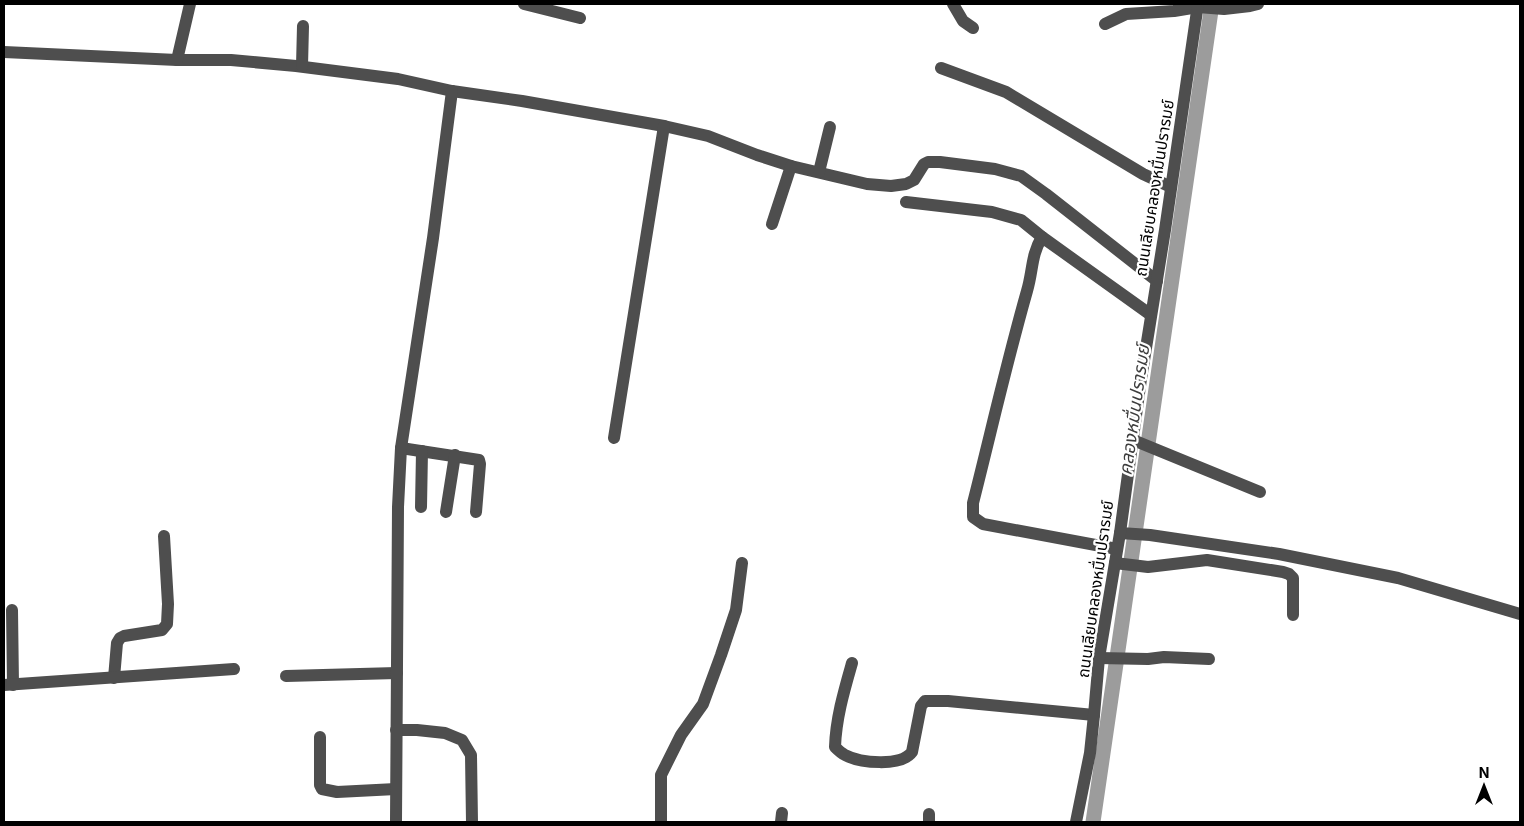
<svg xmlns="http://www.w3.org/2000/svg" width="1524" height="826" viewBox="0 0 1524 826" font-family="Inter,'Noto Sans Thai',sans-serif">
<rect width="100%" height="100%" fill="#fff"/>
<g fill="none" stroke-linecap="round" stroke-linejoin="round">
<path stroke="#9c9c9c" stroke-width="15" d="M1093 822 1212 4"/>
<g stroke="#4e4e4e" stroke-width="12">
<path d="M524 4 580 18"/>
<path d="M953 4 963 21 973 28"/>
<path d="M1105 24 1126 14 1174 11 1198 7 1224 9 1250 6 1258 4"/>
<path d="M4 52 177 60H231L296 66 398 79 452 91 522 101 664 126 708 136 757 155 791 166 867 184 891 186 906 184 914 180 924 164 928 162H940L995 169 1021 176 1046 194 1157 281"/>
<path d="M177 60 190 4"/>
<path d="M302 66 303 26"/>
<path d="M941 68 1006 92 1143 174 1171 187"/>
<path d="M819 172 830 127"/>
<path d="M906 202 992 212 1021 220 1042 237"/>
<path d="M772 224 791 166"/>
<path d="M614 438 664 126"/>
<path d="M1133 440 1260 492"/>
<path d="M401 448 479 460 480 464 476 512"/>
<path d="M421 507 422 451"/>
<path d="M446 512 455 455"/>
<path d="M1120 533 1150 535 1279 554 1398 578 1520 614"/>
<path d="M1117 549 983 524 973 517V503C991 432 1007 361 1027 291 1033 271 1031 255 1042 237L1151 315"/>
<path d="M1115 563 1148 567 1207 560 1283 572 1289 574 1293 578V615"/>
<path d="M12 610 13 685"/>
<path d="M1099 658 1148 659 1164 657 1209 659"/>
<path d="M852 663C844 691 836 718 835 747 838 750 841 753 845 755 860 763 901 767 912 752L921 706 925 701H948L1094 715"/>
<path d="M286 676 397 673"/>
<path d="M114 678 117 643 120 638 124 636 162 630 167 624 168 604 164 536"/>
<path d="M4 685 234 669"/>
<path d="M396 730H417L445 733 462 740 471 755 472 822"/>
<path d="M320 737V785L322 789 337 792 396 789"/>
<path d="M396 822 398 507 401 448 433 238 452 91"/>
<path d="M661 822V775L681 735 703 704 721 655 736 610 742 563"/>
<path d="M781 822 782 813"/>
<path d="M929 822V814"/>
<path d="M1076 822 1090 753 1094 715 1099 658 1120 533 1141 379 1165 230 1198 4"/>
</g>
</g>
<g text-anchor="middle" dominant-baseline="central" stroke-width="4.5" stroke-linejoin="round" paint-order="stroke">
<g font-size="16" fill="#000" stroke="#fff">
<text transform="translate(1154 188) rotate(-81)">ถนนเลียบคลองหมื่นปรารมย์</text>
<text transform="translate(1095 589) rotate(-82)">ถนนเลียบคลองหมื่นปรารมย์</text>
</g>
<g font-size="18" font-style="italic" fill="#3d3d3d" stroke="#fff">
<text transform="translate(1134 410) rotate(-82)">คลองหมื่นปรารมย์</text>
</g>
</g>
<rect width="1524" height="826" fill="none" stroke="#000000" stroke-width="10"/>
<g transform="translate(1484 786)" stroke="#ffffff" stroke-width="4" paint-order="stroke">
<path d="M0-4L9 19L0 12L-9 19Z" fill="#000000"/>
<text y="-8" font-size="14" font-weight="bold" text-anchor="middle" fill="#000000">N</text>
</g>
</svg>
